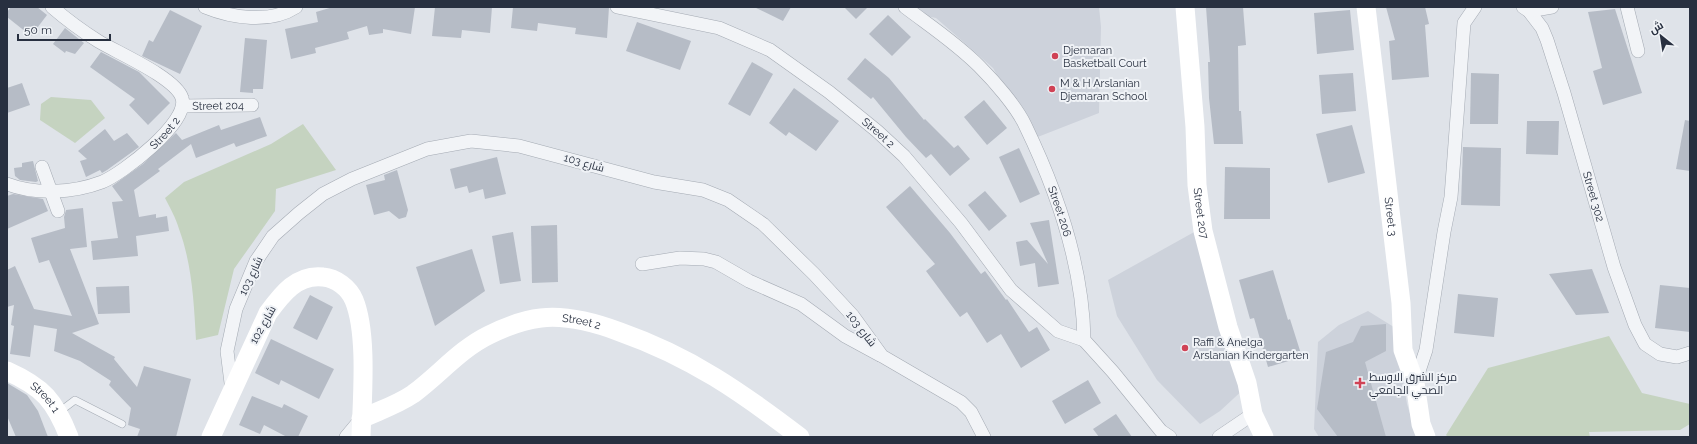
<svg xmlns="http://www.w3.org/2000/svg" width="1697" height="444" viewBox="0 0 1697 444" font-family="Raleway,Cairo,sans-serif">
<rect width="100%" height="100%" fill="#dfe3e9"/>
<g fill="#cdd2db">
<path d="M913 7H1099L1101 27 1099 113 1030 140 1017 110 993 68 936 18 922 15Z"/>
<path d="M1196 231 1246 387 1220 411 1200 424 1157 380 1117 316 1108 280Z"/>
<path d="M1368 311 1397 329 1400 363 1407 404 1417 437H1319L1314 429 1318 342 1339 325Z"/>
</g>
<g fill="#c5d3c0">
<path d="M51 97 91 100 105 118 75 143 40 120 41 104Z"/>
<path d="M303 124 336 170 276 189 275 211 234 269 218 335 196 340C194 303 192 264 179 229 176 218 170 208 165 198L184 182 271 144Z"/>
<path d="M1609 336 1642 393 1690 404V424L1680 430 1589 432 1590 437H1448L1446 435 1488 368Z"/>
</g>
<g fill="#b6bcc6">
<path d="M11 7H37L47 15 31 36 7 17V12Z"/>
<path d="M333 7H415L411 34 383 29V33L369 35 367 26 347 32 349 39 315 48 316 53 291 59 285 29 318 22 316 12Z"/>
<path d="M435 7H492L490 33 462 30 461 38 432 36Z"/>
<path d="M513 7H609L607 38 575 34 576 28 538 23 537 31 511 28Z"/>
<path d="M754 7H791L783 21Z"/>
<path d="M844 7H868L856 19Z"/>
<path d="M1206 7H1243L1246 45 1238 46 1239 111H1241L1243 144H1214L1209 98 1208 62H1210Z"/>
<path d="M1386 7H1425L1429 24 1425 25 1429 77 1392 80 1389 41 1395 40Z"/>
<path d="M1615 9 1642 93 1603 105 1593 71 1602 68 1588 12Z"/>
<path d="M170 10 202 26 180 74 142 56 149 40 153 42Z"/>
<path d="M1350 10 1354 50 1317 54 1314 13Z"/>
<path d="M888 15 911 37 892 56 869 34Z"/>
<path d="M637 22 691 41 680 70 626 51Z"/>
<path d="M65 28 84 43 75 54 66 51 65 53 53 44Z"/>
<path d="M245 38 267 40 263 89H253V93L240 92Z"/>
<path d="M101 52 139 72 170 103 148 125 129 105 135 99 90 67Z"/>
<path d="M865 58 889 78 924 120 925 119 954 148 958 145 970 159 950 176 931 154 926 158 906 137 873 97 871 99 847 79Z"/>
<path d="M752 62 773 74 750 116 728 104Z"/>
<path d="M1353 73 1356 111 1322 114 1319 75Z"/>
<path d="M1471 73 1499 74 1498 124H1470Z"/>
<path d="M22 83 30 105 7 113V88Z"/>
<path d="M794 88 839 121 816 151 789 132 786 136 769 123Z"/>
<path d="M984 100 1007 128 987 145 964 117Z"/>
<path d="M260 117 267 136 236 147 234 143 196 158 191 144 158 169 160 171 134 190 139 217 156 214V218L167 216 169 231 136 236 138 256 93 260 91 241 118 238 112 202 123 201 112 186 143 164 176 133 182 140 219 125 221 130Z"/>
<path d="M1685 120 1690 121V171L1676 169Z"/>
<path d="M1527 121H1559L1558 155 1526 154Z"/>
<path d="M1352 125 1365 173 1328 183 1316 134Z"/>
<path d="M105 129 114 141 127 133 139 147 107 170 102 173 100 170 86 177 80 161 87 159 78 151Z"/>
<path d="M1463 147 1501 148 1500 206 1461 205Z"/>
<path d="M1019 148 1040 194 1020 203 999 157Z"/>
<path d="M497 157 506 194 485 199 483 189 469 193 467 186 455 189 450 169Z"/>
<path d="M33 161 38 181 36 182 20 180 15 176 14 168 22 167V163Z"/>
<path d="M1225 167 1270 168V219H1224Z"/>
<path d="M397 170 408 210 406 217 399 219 389 211 374 215 366 185 385 180 384 175Z"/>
<path d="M910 186 950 233 981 274 985 271 1006 300 1007 299 1029 332 1037 327 1050 350 1021 368 1001 334 987 343 967 312 960 317 926 271 935 264 886 207Z"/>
<path d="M985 191 1007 216 989 231 968 205Z"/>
<path d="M13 194 43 199 48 211 7 229V196Z"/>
<path d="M83 208 87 247 70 249 99 324 72 333 115 357 114 359 137 387 144 366 191 379 176 437H137L140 429 128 425 131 408 109 385 111 381 80 361 54 351 57 329 34 325 30 357 10 354 14 326 11 325 14 305 7 307V270L15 266 34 309 72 316 49 260 39 263 31 238 65 228 64 217 66 210Z"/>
<path d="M1049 220 1059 284 1038 287 1035 263 1020 266 1016 242 1027 240 1048 264 1030 223Z"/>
<path d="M557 225 558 282 532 283 531 226Z"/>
<path d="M513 232 521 281 500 284 492 236Z"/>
<path d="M472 249 485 291 435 326 416 267Z"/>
<path d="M1592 269 1609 313 1576 315 1549 274Z"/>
<path d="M1273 270 1288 320 1290 319 1302 357 1268 367 1254 318 1250 319 1239 280Z"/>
<path d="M1660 285 1690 288V332L1655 328Z"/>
<path d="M129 286 130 313 98 314 96 287Z"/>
<path d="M1458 294 1498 298 1494 337 1454 333Z"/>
<path d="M310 295 333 307 317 340 293 328Z"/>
<path d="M1386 324V351L1365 362 1386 437H1338L1317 409 1326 352 1353 342 1361 326Z"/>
<path d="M271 339 334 369 319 399 281 380 279 385 255 373Z"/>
<path d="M1088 380 1101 403 1065 424 1052 401Z"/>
<path d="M7 383 27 395 38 411 48 437H16L7 416Z"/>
<path d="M252 396 282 408 284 404 308 416 298 437H287L264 425 260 434 239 425Z"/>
<path d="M1116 414 1132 437H1099L1093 429Z"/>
</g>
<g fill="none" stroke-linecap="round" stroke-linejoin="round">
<g stroke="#a4aab3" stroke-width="8">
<path id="lane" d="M59 412 75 400 122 424"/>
</g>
<g stroke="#a4aab3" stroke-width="14">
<g id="street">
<path d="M205 7C232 18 270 24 296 7"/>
<path id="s1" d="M617 7 719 28 770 50 829 92 877 131 904 156 961 223 1011 290 1058 331 1084 340"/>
<path id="s2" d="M905 7C930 26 956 43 979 66 994 81 1016 106 1025 125 1057 191 1083 267 1084 340L1113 372 1161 431 1170 437"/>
<path id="s3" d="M1523 7 1529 11 1542 28 1547 40 1564 93 1614 267 1635 325 1645 344 1660 354 1677 357 1690 353"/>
<path d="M1627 7 1638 51"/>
<path d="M1529 11 1552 7"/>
<path id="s4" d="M183 106 252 105"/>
<path d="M42 167 58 211"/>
<path id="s5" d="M7 184C36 195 73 193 102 182 122 174 190 122 182 98 176 78 118 53 98 41 82 31 67 20 52 7"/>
<path d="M642 264 680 258 704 259 716 262 749 281 801 304 845 336 880 355"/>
<path d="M1415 383 1426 350 1444 232 1451 197 1464 23 1475 7"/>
<path d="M232 391 227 351 236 309 256 261 273 236 299 213 323 194 352 179 427 149 471 141 519 146 654 182 703 190 728 200 763 224 814 274 853 316 882 356 961 402 971 412 984 437"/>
<path d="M346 437 361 419"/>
<path d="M1219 437 1253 414"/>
</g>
</g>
<use href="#lane" stroke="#f2f4f7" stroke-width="7"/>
<use href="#street" stroke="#f2f4f7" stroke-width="13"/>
<g stroke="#fff" stroke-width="19">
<path id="s6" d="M1185 7 1195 127 1197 185 1203 231 1228 327 1247 383 1253 414 1264 437"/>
<path id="s7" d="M1366 7 1401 303 1403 350 1415 383 1421 424 1426 437"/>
<path id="s8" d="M7 371C43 387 55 401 69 437"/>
<path id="s9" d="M361 419C378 411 397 405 413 394 439 375 460 349 489 335 505 327 523 320 541 318 567 315 596 323 620 332 691 357 741 392 800 437"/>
<path d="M211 437 268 313C282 294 297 274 323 277 336 278 349 288 354 300 368 334 362 400 361 437"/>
</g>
</g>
<g fill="#d04255" stroke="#eff2f6" stroke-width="1.5">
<circle cx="1055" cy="56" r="4"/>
<circle cx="1052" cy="89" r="4"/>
<circle cx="1185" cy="348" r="4"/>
<path d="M1358 377h4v4h4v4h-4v4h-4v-4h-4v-4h4z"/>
</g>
<g text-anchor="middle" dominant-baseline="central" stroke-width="4" stroke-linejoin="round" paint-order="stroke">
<g font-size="11" fill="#283040" stroke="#eff2f6" text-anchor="start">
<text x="1063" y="50">Djemaran<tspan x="1063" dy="13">Basketball Court</tspan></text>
<text x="1060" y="83">M &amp; H Arslanian<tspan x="1060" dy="13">Djemaran School</tspan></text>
<text x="1193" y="342">Raffi &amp; Anelga<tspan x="1193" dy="13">Arslanian Kindergarten</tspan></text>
<text x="1369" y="377">مركز الشرق الاوسط<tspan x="1369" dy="13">الصحي الجامعي</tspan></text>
</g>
<g font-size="11" fill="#283040" stroke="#eff2f6">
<text stroke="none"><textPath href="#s4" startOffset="35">Street 204</textPath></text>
<text stroke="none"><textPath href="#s5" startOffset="177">Street 2</textPath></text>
<text stroke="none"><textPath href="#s1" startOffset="296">Street 2</textPath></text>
<text transform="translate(584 163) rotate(16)">شارع 103</text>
<text stroke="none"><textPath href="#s3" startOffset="205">Street 302</textPath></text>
<text stroke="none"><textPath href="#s2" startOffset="263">Street 206</textPath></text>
<text stroke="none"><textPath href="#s6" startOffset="207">Street 207</textPath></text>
<text stroke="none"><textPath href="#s7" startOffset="211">Street 3</textPath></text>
<text transform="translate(251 276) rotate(-65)">شارع 103</text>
<text stroke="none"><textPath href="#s9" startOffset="250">Street 2</textPath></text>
<text transform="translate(263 325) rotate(-61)">شارع 102</text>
<text transform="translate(861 329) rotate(52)">شارع 103</text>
<text stroke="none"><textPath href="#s8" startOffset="47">Street 1</textPath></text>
</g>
</g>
<rect width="1697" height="444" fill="none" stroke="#283040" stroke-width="16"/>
<g transform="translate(1661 36) rotate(330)" stroke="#eff2f6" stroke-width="3" paint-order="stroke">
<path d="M0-3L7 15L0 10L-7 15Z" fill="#283040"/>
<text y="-6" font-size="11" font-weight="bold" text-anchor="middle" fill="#283040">ش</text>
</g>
<path d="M18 34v6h92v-6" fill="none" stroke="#283040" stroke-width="2"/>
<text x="24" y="34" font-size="12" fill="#283040" stroke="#eff2f6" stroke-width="3" paint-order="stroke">50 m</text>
</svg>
